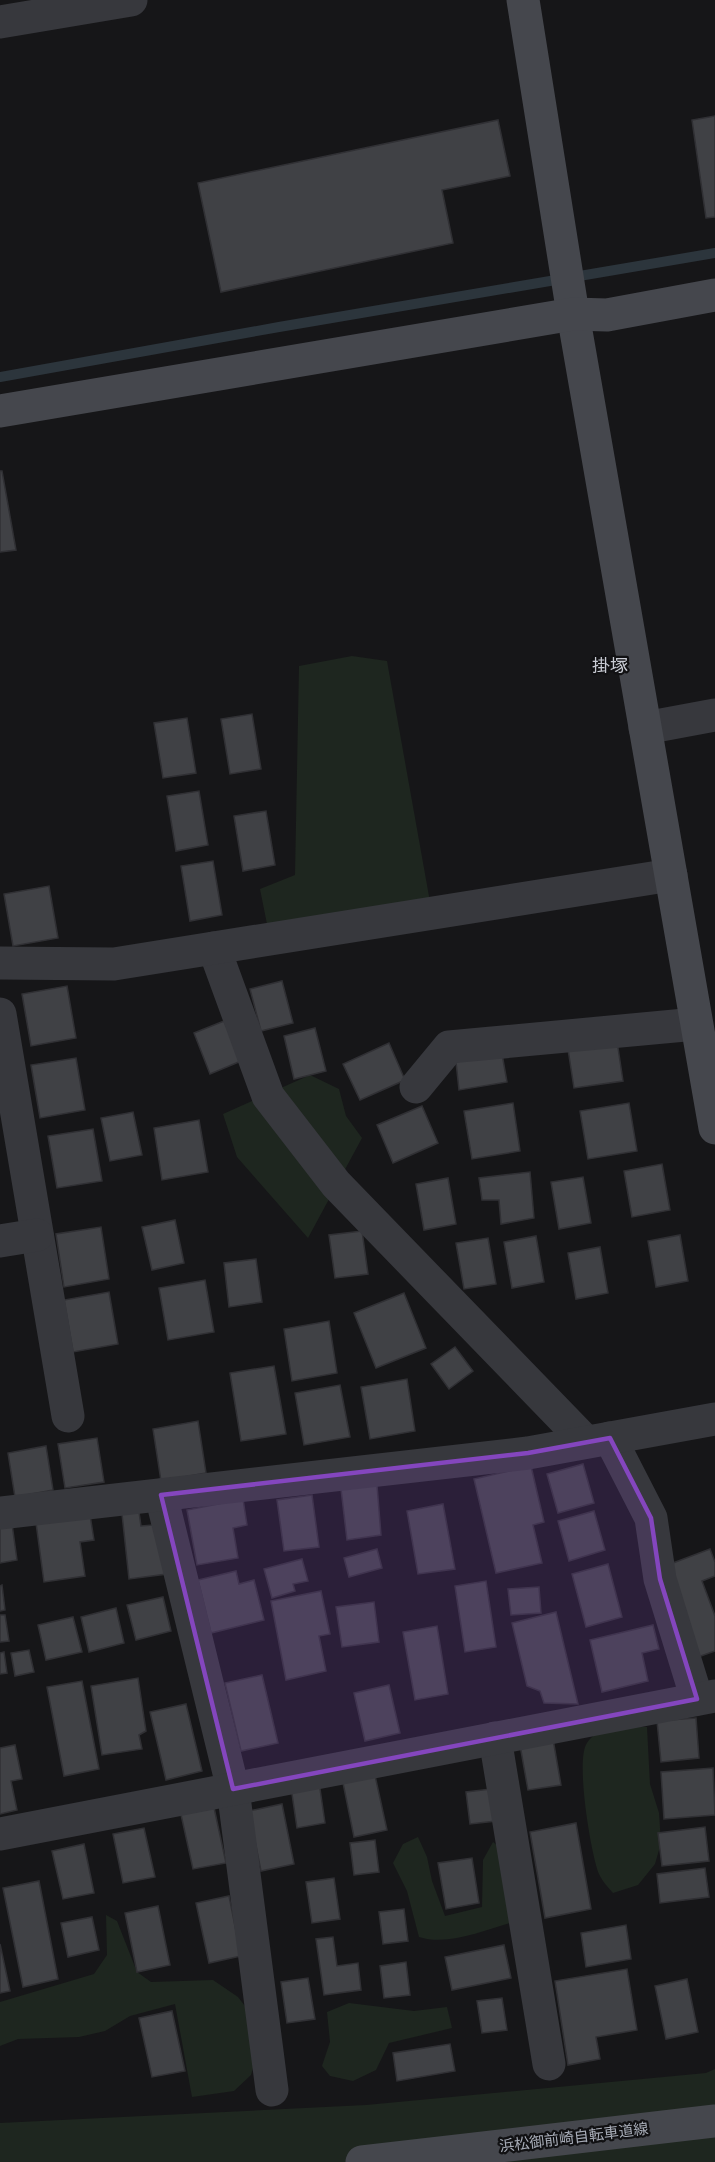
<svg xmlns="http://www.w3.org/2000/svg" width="715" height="2162" viewBox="0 0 715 2162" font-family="'Source Sans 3','Noto Sans JP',sans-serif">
<rect width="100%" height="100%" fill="#161618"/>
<g fill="#1e261f">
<path d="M352 656 387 661 432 913 270 939 260 889 295 875 299 666Z"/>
<path d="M310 1075 339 1089 346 1116 362 1138 308 1238 237 1157 223 1114Z"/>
<path d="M647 1727 650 1784 659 1813 661 1843 655 1864 638 1885 613 1893C608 1887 602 1881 599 1874 591 1855 575 1759 587 1743 600 1724 627 1727 647 1727Z"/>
<path d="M418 1837 427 1857 432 1881 445 1916 482 1907 483 1860 493 1842 506 1853 510 1923C482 1931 448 1946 419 1937L407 1891 393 1863 403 1844Z"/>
<path d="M106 1915 117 1921 137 1972 151 1982 213 1980 238 1997 264 2031 251 2075 234 2091 192 2097 175 2004 130 2016 105 2031 79 2037 18 2039 0 2046V2002L94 1974 107 1955Z"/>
<path d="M349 2003 414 2011 447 2007 452 2028 389 2043 376 2070 353 2081 330 2076 322 2066 330 2042 327 2012Z"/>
<path d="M715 2069V2162H0V2123L366 2105 706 2073Z"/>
</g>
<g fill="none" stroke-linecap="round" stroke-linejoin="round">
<path stroke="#2c353c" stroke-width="10" d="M0 377 279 327 715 253"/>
</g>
<g fill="#404145" stroke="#303034" stroke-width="1.5">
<path d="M715 116V217L706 218 692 120Z"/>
<path d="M498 120 510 176 442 190 453 243 221 292 198 183Z"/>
<path d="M0 471H2L16 550 0 552Z"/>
<path d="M252 714 261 769 230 774 221 719Z"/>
<path d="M187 718 196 773 163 778 154 723Z"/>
<path d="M199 791 208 845 176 851 167 796Z"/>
<path d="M266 811 275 865 243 871 234 816Z"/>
<path d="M213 861 222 915 190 921 181 866Z"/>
<path d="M49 886 58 938 13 946 4 894Z"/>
<path d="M282 981 293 1023 261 1031 250 989Z"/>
<path d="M67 986 76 1038 31 1046 22 994Z"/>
<path d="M224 1021 241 1061 210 1074 194 1033Z"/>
<path d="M315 1028 326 1071 294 1079 284 1036Z"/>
<path d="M617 1041 623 1081 574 1088 568 1049Z"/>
<path d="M389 1043 405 1080 360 1100 343 1064Z"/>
<path d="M502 1054 507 1082 459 1090 456 1062Z"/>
<path d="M76 1058 85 1110 40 1118 31 1065Z"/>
<path d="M513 1103 520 1151 472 1159 464 1111Z"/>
<path d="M629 1103 637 1151 588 1159 580 1111Z"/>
<path d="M422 1106 438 1143 393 1163 377 1125Z"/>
<path d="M133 1112 142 1155 110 1161 101 1118Z"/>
<path d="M199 1120 208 1172 162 1180 154 1128Z"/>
<path d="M93 1129 102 1181 57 1188 48 1136Z"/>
<path d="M662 1164 670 1210 632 1217 624 1171Z"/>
<path d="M530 1172 534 1218 501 1224 499 1200H482L479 1178Z"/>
<path d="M583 1177 591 1223 559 1229 551 1182Z"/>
<path d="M448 1178 456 1224 424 1230 416 1184Z"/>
<path d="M175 1220 184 1263 152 1270 142 1227Z"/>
<path d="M101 1227 109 1279 64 1287 56 1234Z"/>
<path d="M362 1231 368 1274 335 1278 329 1235Z"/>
<path d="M680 1235 688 1281 656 1287 648 1241Z"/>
<path d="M536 1236 544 1282 512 1288 504 1242Z"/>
<path d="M488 1238 496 1284 464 1289 456 1243Z"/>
<path d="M600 1247 608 1293 576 1299 568 1253Z"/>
<path d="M256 1259 262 1302 229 1307 224 1263Z"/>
<path d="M205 1280 214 1332 168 1340 159 1288Z"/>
<path d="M109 1292 118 1344 73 1352 64 1300Z"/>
<path d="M404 1293 426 1348 376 1368 354 1313Z"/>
<path d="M329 1321 337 1373 292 1381 284 1329Z"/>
<path d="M455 1347 473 1371 449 1389 431 1364Z"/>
<path d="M274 1366 286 1434 241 1441 230 1373Z"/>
<path d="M407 1379 415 1431 370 1439 361 1387Z"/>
<path d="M340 1385 350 1437 304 1445 295 1393Z"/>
<path d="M198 1421 206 1473 161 1481 153 1429Z"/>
<path d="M97 1438 104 1482 65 1488 58 1444Z"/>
<path d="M46 1446 53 1490 15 1497 8 1453Z"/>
<path d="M583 1464 594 1503 558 1513 547 1474Z"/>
<path d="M531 1466 544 1522 533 1525 542 1563 496 1573 474 1479Z"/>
<path d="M377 1485 381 1535 347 1540 341 1489Z"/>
<path d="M312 1495 319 1547 284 1551 277 1500Z"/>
<path d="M243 1499 247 1525 233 1528 238 1558 197 1565 187 1510Z"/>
<path d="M443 1504 455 1569 418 1574 407 1511Z"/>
<path d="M594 1511 605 1550 569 1561 558 1521Z"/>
<path d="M139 1512 141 1526 153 1525 167 1574 129 1579 122 1514Z"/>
<path d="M90 1515 94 1540 80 1542 85 1576 44 1582 36 1523Z"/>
<path d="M12 1524 17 1560 0 1563V1525Z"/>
<path d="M377 1549 382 1568 349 1577 344 1558Z"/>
<path d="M710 1549 715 1562V1576L702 1581 715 1616V1651L698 1657 665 1566Z"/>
<path d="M302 1559 308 1581 293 1584 295 1591 272 1598 264 1569Z"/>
<path d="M608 1564 622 1617 586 1627 572 1574Z"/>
<path d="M236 1571 239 1584 254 1580 264 1620 211 1633 198 1580Z"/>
<path d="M486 1581 496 1647 465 1652 455 1586Z"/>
<path d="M2 1585 5 1610 0 1611V1586Z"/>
<path d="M539 1587 541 1613 511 1615 508 1589Z"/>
<path d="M321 1591 330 1634 319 1636 326 1671 286 1680 271 1601Z"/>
<path d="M163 1597 171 1631 136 1640 127 1605Z"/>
<path d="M374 1602 379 1642 342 1647 336 1607Z"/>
<path d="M116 1608 124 1643 89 1652 81 1617Z"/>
<path d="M556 1612 578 1704 544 1703 540 1691 527 1686 512 1623Z"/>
<path d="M0 1615H5L9 1641 0 1642Z"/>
<path d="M73 1617 82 1652 46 1660 38 1625Z"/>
<path d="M653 1625 659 1649 642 1653 648 1681 602 1692 590 1640Z"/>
<path d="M437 1626 448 1694 415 1700 403 1632Z"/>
<path d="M29 1650 34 1672 15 1676 11 1653Z"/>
<path d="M4 1652 7 1673 0 1674V1653Z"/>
<path d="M262 1675 278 1743 241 1751 225 1683Z"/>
<path d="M138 1678 146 1731 139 1735 142 1749 102 1755 91 1686Z"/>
<path d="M82 1681 99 1769 64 1776 47 1687Z"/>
<path d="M389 1685 400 1733 365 1741 354 1693Z"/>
<path d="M186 1704 202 1771 166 1780 150 1712Z"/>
<path d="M696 1718 699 1758 661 1762 657 1721Z"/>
<path d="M553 1739 561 1785 528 1790 520 1745Z"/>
<path d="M15 1745 22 1779 11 1781 17 1810 0 1814V1748Z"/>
<path d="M713 1768 715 1815 664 1819 661 1772Z"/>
<path d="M374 1771 387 1830 354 1837 342 1778Z"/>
<path d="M319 1782 325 1823 297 1828 291 1787Z"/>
<path d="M491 1789 496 1821 470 1824 466 1792Z"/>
<path d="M213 1803 226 1863 193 1869 180 1810Z"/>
<path d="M282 1804 294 1864 261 1871 249 1811Z"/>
<path d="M576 1823 591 1909 545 1918 530 1832Z"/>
<path d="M705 1827 709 1861 662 1866 658 1833Z"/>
<path d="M144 1828 155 1877 123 1883 113 1834Z"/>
<path d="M375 1840 379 1872 354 1875 350 1843Z"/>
<path d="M84 1844 94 1893 63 1899 52 1851Z"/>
<path d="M472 1858 479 1903 446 1909 438 1863Z"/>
<path d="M705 1868 709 1897 660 1903 657 1874Z"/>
<path d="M334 1878 340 1919 312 1923 306 1882Z"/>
<path d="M39 1881 58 1979 23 1987 3 1888Z"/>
<path d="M229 1896 241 1956 209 1963 196 1903Z"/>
<path d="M158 1906 170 1965 137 1972 125 1913Z"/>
<path d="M404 1909 408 1941 383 1944 379 1912Z"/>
<path d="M92 1917 99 1950 68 1957 61 1923Z"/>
<path d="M626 1925 631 1959 586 1967 581 1933Z"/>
<path d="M333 1937 337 1966 358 1963 361 1990 324 1995 316 1939Z"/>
<path d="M0 1944 10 1991 0 1993Z"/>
<path d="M504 1945 511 1978 452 1990 445 1957Z"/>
<path d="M406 1962 410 1995 384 1998 380 1966Z"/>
<path d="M627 1969 637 2030 596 2037 600 2059 568 2065 555 1981Z"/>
<path d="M308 1978 315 2019 287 2023 281 1982Z"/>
<path d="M687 1979 698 2032 666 2039 655 1986Z"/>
<path d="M502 1998 507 2030 482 2033 477 2001Z"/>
<path d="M172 2011 185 2071 152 2077 139 2018Z"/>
<path d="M450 2044 455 2071 397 2081 393 2053Z"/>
</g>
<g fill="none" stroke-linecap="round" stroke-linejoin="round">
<g stroke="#37383d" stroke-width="33">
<path d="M0 22 131 0"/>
<path d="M645 728 715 715"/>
<path d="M214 948 268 1096 336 1184 586 1442"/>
<path d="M0 963 114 964 671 875"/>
<path d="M0 1014 68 1416"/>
<path d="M416 1087 449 1047 696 1024"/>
<path d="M0 1241 37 1235"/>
<path d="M610 1438 651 1518 660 1579 697 1699"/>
<path d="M161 1495 233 1789 272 2090"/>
<path d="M0 1513 528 1453 715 1419"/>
<path d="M495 1738 549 2064"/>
<path d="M0 1834 715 1696"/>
</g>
<g stroke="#45474d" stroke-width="33">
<path d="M523 0 573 314 715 1128"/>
<path d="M0 411 573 314 607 315 715 295"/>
<path d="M362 2162 715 2121"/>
</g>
</g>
<path fill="#8446be" fill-opacity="0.2" stroke="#8446be" stroke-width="4.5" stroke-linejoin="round" d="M610 1438 651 1518 660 1579 697 1699 233 1789 161 1495 528 1453Z"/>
<g text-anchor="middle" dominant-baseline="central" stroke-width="4.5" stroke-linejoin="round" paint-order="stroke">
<g font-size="15" fill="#a8adb8" stroke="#111113">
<text transform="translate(574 2138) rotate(-7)">浜松御前崎自転車道線</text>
</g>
<g font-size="18" fill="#c9ccd4" stroke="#111113">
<text x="610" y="666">掛塚</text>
</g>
</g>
</svg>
